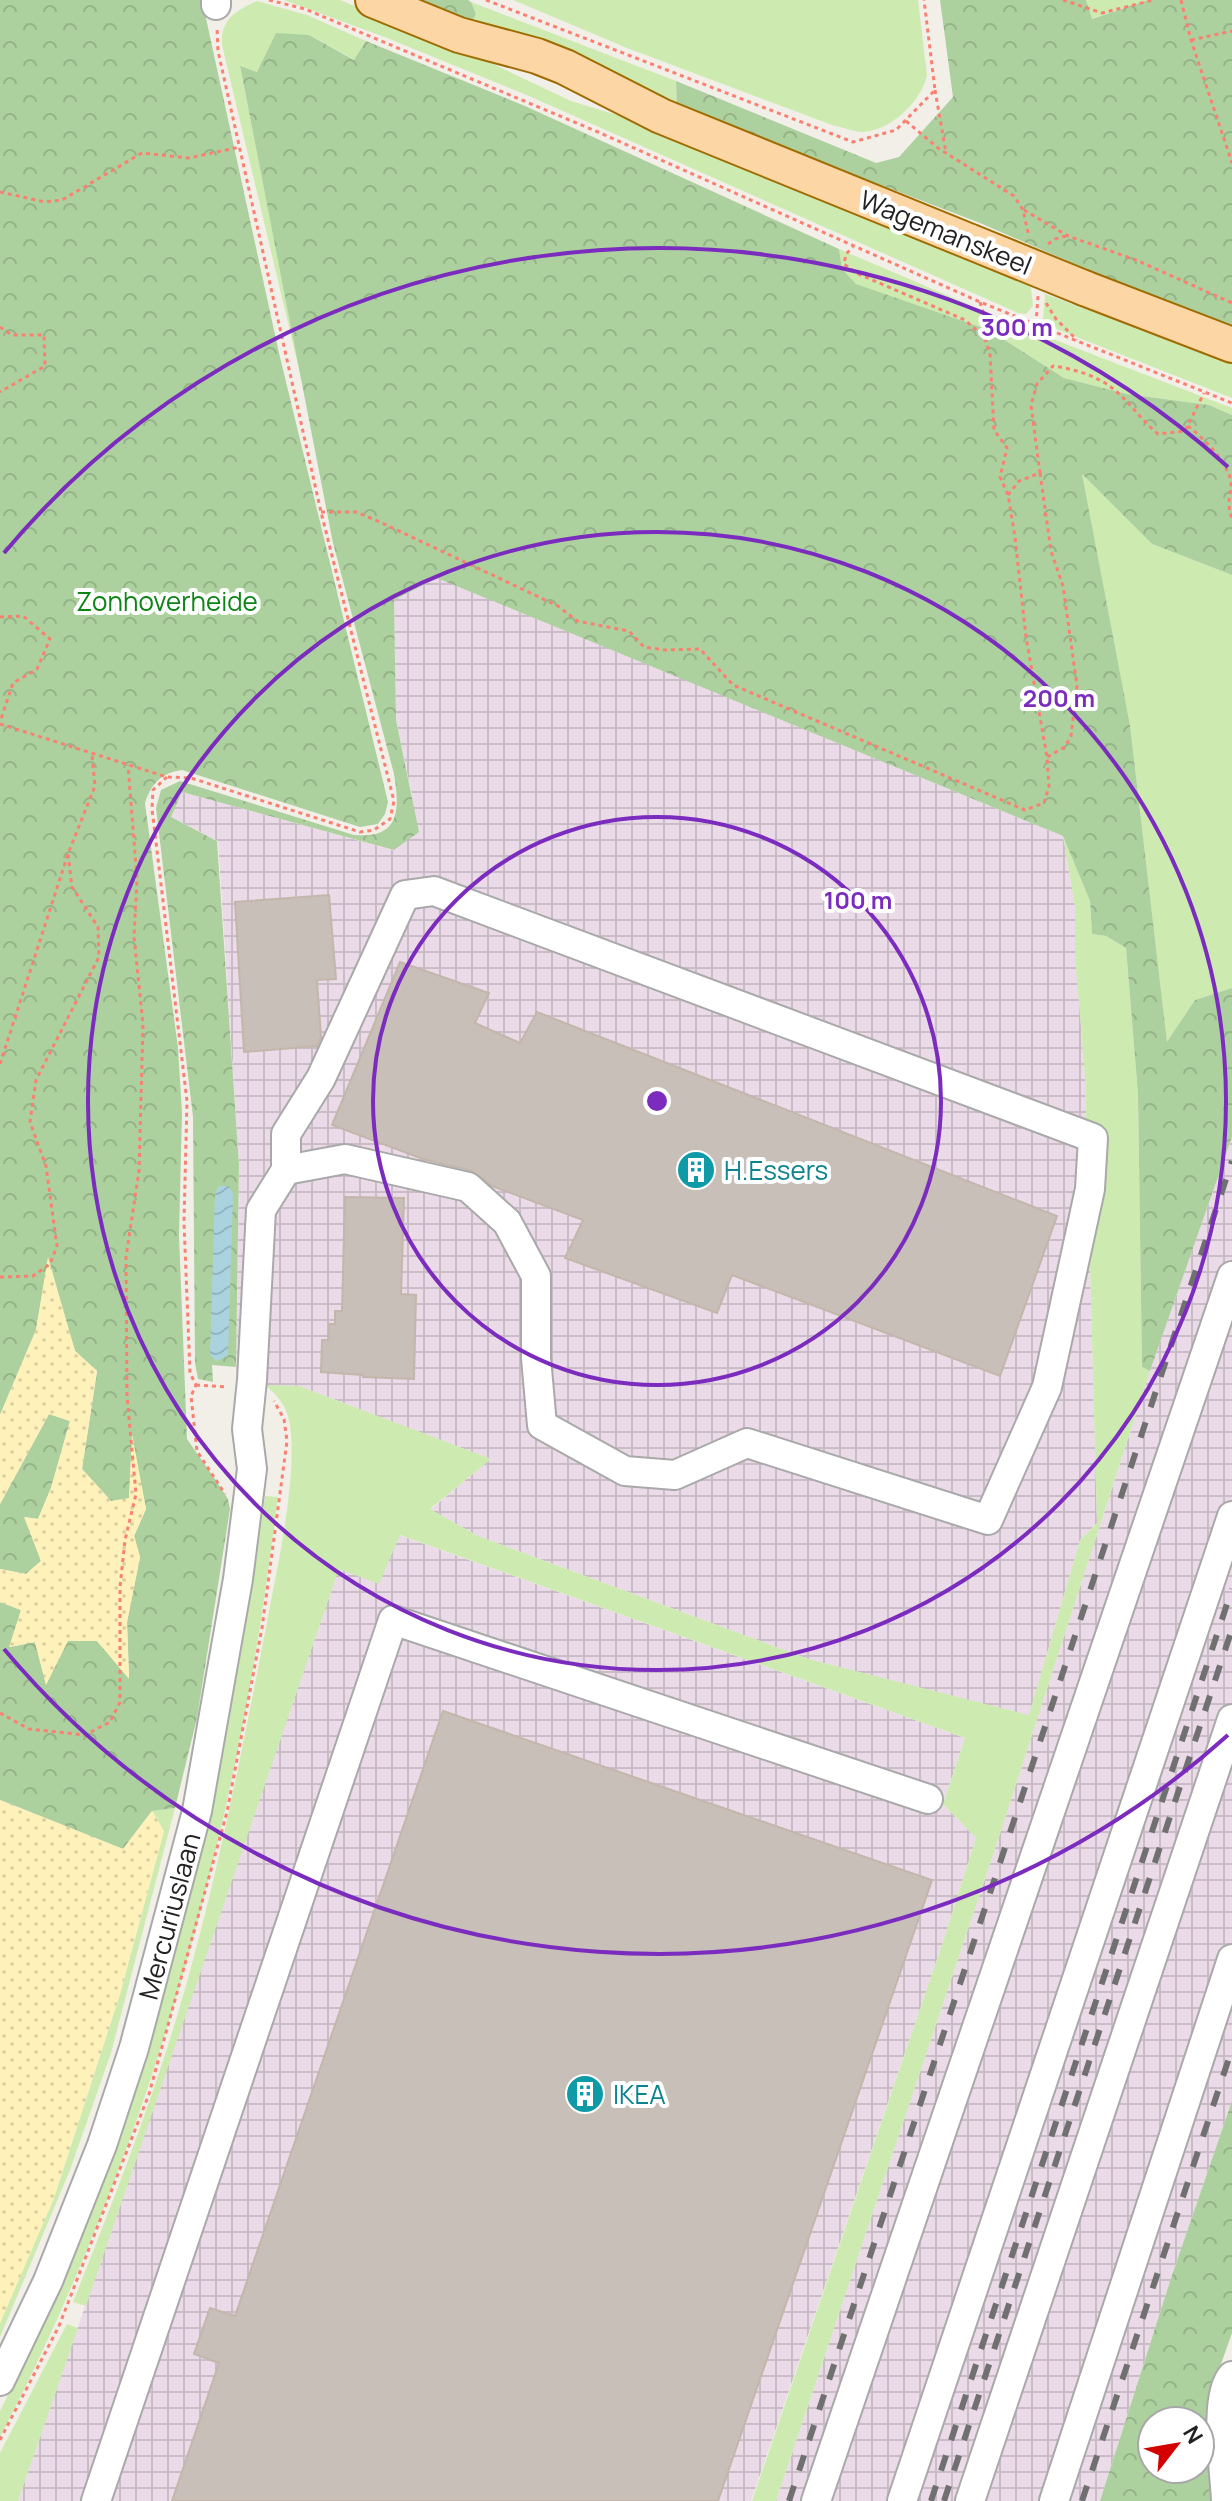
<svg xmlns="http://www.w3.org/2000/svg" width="1232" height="2501" viewBox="0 0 1232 2501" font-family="Manrope,sans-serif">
<defs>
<pattern id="industrial-grid" width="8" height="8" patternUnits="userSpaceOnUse" patternTransform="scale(2)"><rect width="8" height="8" fill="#ebdbe8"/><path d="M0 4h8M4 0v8" fill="none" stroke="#c9bcc7"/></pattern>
<pattern id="forest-crowns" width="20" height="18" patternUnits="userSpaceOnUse" patternTransform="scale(2)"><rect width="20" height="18" fill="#add19e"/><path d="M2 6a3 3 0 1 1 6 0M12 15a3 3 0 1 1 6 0" fill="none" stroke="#95b388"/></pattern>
<pattern id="sand-dots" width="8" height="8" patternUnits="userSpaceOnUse" patternTransform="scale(2)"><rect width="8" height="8" fill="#fff1ba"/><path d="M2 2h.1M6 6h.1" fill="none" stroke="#dacea0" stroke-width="1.8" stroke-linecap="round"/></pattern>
<pattern id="water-waves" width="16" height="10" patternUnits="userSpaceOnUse" patternTransform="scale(2)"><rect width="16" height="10" fill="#aad3df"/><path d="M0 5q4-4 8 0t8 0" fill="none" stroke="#92b5bf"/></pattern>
</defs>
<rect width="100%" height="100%" fill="#f2efe9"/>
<g fill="url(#industrial-grid)">
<path d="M437 577 1063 836 1075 906V947L1085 1077 1097 1523 1080 1540 1029 1716 808 1659 478 1536 430 1510 490 1459 299 1386 236 1385 239 1165 218 841 171 817 182 792 393 850 412 795 396 720 394 600Z"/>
<path d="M1232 1137V2101L1172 2275 1100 2501H776L999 1837 1150 1371Z"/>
<path d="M399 1535 965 1738 943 1804 976 1838 943 1942 751 2501H18L339 1568Z"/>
</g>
<g fill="#cdebb0">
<path d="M284 0H340L476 56 571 101 647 124 1031 287 1033 306 1026 314 1018 313 529 96 387 38Z"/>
<path d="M513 0H918L927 75C922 101 891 130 864 132 854 132 842 127 832 125L627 48Z"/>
<path d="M1086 0H1148L1091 19Z"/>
<path d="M257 1 307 15 366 41 355 60 309 35 257 72 240 67 303 386 222 45C220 20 236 10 257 1Z"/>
<path d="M471 2 676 81 677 107 470 26 476 14Z"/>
<path d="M839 249 1019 326 1232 408V415L1209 405 1127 394 1064 378 989 330 855 284 842 269Z"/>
<path d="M1045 294 1232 363V398L1046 325 1043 320Z"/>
<path d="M1081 473 1152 544 1232 575V988L1195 1000 1167 1043 1130 725Z"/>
<path d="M1063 836 1090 901 1092 934 1106 936 1126 948 1138 1094 1142 1367 1150 1371 999 1837 776 2501H752L943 1942 976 1838 943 1804 965 1738 400 1535 379 1584 339 1569 86 2306 73 2302C114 2199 155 2095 185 1989 220 1866 244 1741 268 1617 277 1569 302 1457 287 1413 283 1402 274 1392 265 1385L299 1386 491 1459 430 1509 478 1536 808 1659 1029 1715 1080 1540 1097 1523 1085 1077 1075 956V906Z"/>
<path d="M265 1496 278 1497C268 1573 258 1649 243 1724 195 1972 116 2214 0 2437V2411C25 2360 51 2310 72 2258 172 2015 230 1756 265 1496Z"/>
<path d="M175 1808 111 2053 70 2170 0 2337V2323L54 2198 120 1994 164 1831 152 1811Z"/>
<path d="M67 2324 78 2328 18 2501H0V2453Z"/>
</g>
<g fill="url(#forest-crowns)" fill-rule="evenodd">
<path d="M0 0H202L279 353 388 802 385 814 378 824 360 827 182 770C161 773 151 784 145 803L178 1048 182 1113 179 1235 187 1439 215 1479 228 1499 230 1509 197 1718 175 1808 152 1811 123 1849 0 1800V1602L21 1610 10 1647 35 1642 46 1684 67 1641H97L129 1677 127 1622 140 1557 134 1536 146 1509 132 1440 129 1499 111 1501 82 1469 97 1371 75 1351 48 1260 36 1330 0 1415Z"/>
<path d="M407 0H468L471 2 476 14 470 26Z"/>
<path d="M940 0H1086L1092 19 1148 0H1232V332L980 223 677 107 676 81 876 163 899 157 953 97Z"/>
<path d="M276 33 309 35 354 60 366 41 525 106 839 249 842 269 856 284 989 330 1064 378 1127 394 1209 405 1232 415V575L1152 544 1082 474 1130 725 1167 1042 1195 1000 1232 988V1137L1150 1371 1142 1367 1138 1094 1126 948 1106 936 1092 934 1090 901 1063 836 437 578 394 600 396 720 419 832 394 850 182 792 171 817 217 841 239 1165 236 1367 212 1365 213 1382 198 1379 195 1363 193 1117 156 808 161 790 180 781 354 835C400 839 400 810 394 774L333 543 240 66 257 72Z"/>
<path d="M49 1414 70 1421 51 1488 38 1519 25 1517 41 1561 26 1574 0 1569V1504Z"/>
<path d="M1232 2101V2333L1209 2398 1213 2501H1100L1172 2275ZM1152 2421H1200V2469H1152Z"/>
</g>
<g fill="url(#sand-dots)">
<path d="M48 1257 75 1351 97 1371 82 1469 111 1501 129 1498 132 1434 146 1509 134 1536 140 1557 127 1622 129 1679 97 1641H68L46 1685 35 1642 9 1647 21 1610 0 1602V1569L26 1574 41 1561 24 1517 38 1519 51 1488 70 1421 49 1414 0 1504V1415L36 1330Z"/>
<path d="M0 1800 123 1849 152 1811 164 1831 120 1994 54 2198 0 2323Z"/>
</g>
<path fill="url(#water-waves)" d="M219 1186H229L233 1194 228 1356 216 1361 210 1355 215 1194Z"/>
<g fill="#c7bfb8" stroke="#c4b6ab" stroke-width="2">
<path d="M329 895 336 979 317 980 321 1037 317 1046 244 1052 235 902Z"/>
<path d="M400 962 489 993 475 1023 520 1043 537 1012 1057 1216 1000 1376 732 1275 717 1313 565 1258 583 1220 492 1186 472 1171 423 1159 332 1125Z"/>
<path d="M345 1197 404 1198 401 1294 416 1295 414 1379 363 1377V1375L321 1372 322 1340H328L329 1324H335V1311H342Z"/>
<path d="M443 1711 932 1880 718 2501H172L219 2363 194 2354 210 2308 235 2316Z"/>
</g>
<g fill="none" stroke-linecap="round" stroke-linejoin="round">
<g stroke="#a9a9a9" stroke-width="32">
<g id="minor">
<path d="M216 0V5"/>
<path id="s1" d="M0 2381 48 2281 102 2145 134 2048 197 1811 238 1579 252 1469 247 1429 252 1380 261 1210 286 1170 345 1159 468 1187 507 1222 536 1276V1358L542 1425 625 1471 675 1475 747 1443 988 1520 1047 1387 1090 1189 1093 1138 434 891 405 895 321 1078 286 1134V1170"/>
<path d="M96 2501 393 1620 928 1799"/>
<path d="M816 2501 1232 1276"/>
<path d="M902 2501 1232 1516"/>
<path d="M970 2501 1232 1719"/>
<path d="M1054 2501 1232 1959"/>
<path d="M1226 2501C1225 2472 1213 2397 1232 2376"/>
</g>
</g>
<g stroke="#a06b00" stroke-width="38">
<g id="major">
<path d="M373 0 459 35 537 56 565 67 661 116 971 242"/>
<path d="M1084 288 1232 345"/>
</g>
</g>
<g stroke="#fa8072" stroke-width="3" stroke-dasharray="4 4" stroke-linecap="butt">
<path d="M269 0 305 9 598 132 980 302 1232 403"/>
<path d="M486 0 853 142 896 130 935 90 924 0"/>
<path d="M1063 0 1102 13 1153 0"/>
<path d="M1181 0 1191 40 1232 163"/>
<path d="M1191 40 1232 31"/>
<path d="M935 90 946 153"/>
<path d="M906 121 938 148 1014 196 1023 210 1029 237"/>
<path d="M0 192 45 202 62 200 142 153 189 158 240 147"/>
<path d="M1024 210 1068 236 1136 260 1232 303"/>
<path d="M1048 244 1055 239 1066 236"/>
<path d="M980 302 989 332 985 338"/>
<path d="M1046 303 1056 319 1077 340"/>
<path d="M1036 324 1038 296"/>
<path d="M0 327 12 335H44L45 366 0 392"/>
<path d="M1188 426C1204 439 1226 460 1231 481 1232 495 1225 500 1232 518"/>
<path d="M1040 473 1051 551 1063 586 1077 686 1071 736 1065 747 1047 757"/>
<path d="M1008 495 1019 481 1040 473 1031 405 1037 384 1053 366C1073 369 1096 375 1112 388 1129 401 1141 420 1158 434L1185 431 1204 393"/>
<path d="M321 512H356L380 522 558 606 577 621 629 631 644 647 665 650 700 649 733 685 1025 810 1044 803 1049 786 1047 757 1026 637 1015 537 1008 495 1000 477 1007 448 994 430 990 354 985 338 965 320 856 273 844 264 846 254 853 247"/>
<path d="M0 617 23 616 50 639 37 669 13 683 0 722"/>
<path d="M0 724 167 777 191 778 360 832 374 830 390 819 394 801 321 512 218 51 217 27"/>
<path d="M167 777 153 790 152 809 187 1101 184 1222 190 1373 196 1385 191 1396 197 1451 225 1494"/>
<path d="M0 1064 68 854 95 786 92 755"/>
<path d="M0 1277 33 1276 50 1264 57 1246 46 1166 30 1122 36 1080 99 957 98 927 72 887 68 854"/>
<path d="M196 1385 228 1387"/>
<path d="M0 1713 29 1729 85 1735 110 1722 120 1702V1587L125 1540 136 1494 127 1396 126 1257 139 1171 143 1024 134 937 137 879 128 765"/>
<path d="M0 2440 59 2326 149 2094 227 1812 262 1628 287 1441 284 1419 274 1401"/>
</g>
<use href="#minor" stroke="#fff" stroke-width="28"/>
<use href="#major" stroke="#fcd6a4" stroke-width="34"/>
<g stroke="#707070" stroke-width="6" stroke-dasharray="16 16" stroke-linecap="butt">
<path d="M789 2501 1232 1161"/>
<path d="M931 2501 1232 1589"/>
<path d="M944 2501 1232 1629"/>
<path d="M1082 2501 1232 2049"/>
</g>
<g stroke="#a06b00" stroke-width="38" stroke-linecap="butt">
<path id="major-bridge" d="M971 242 1084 288"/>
</g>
<use href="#major-bridge" stroke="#fcd6a4" stroke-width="34"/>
</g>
<g fill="none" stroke="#7b2cbf" stroke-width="4">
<circle cx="657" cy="1101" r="284"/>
<circle cx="657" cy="1101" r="569"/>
<path d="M1228 1735A853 853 0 0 1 4 1649M4 553A853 853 0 0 1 1228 467"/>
</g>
<defs>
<g id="building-disc" transform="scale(2)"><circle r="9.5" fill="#0f9aa8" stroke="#fff"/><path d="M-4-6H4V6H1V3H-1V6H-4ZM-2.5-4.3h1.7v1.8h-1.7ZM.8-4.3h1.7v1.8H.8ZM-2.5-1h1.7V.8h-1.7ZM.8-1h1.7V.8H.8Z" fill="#fff"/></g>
</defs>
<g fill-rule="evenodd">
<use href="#building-disc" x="696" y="1170"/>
<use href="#building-disc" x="585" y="2094"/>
</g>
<g text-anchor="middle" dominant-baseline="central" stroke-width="8" stroke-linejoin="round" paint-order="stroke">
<g font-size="26" fill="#222" stroke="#fff">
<text transform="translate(946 232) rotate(22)">Wagemanskeel</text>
<text stroke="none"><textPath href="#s1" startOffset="496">Mercuriuslaan</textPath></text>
</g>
<g font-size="26" fill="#0c8416" stroke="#fff">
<text x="167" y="601">Zonhoverheide</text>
</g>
<g font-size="26" fill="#0d838f" stroke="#fff" text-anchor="start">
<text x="724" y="1170">H.Essers</text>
<text x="613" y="2094">IKEA</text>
</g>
</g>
<circle cx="657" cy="1101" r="12" fill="#7b2cbf" stroke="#fff" stroke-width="4"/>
<g font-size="24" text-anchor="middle" font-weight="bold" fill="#7b2cbf" stroke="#fff" stroke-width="8" stroke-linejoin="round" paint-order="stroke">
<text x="1017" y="336">300 m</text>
<text x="1059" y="707">200 m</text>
<text x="858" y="909">100 m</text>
</g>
<g transform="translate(1176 2445) rotate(59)"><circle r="38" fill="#ffffff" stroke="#a7a7a7" stroke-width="2"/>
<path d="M0-6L14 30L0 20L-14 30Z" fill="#d40000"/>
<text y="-12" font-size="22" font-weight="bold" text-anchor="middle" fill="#222222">N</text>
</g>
</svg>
